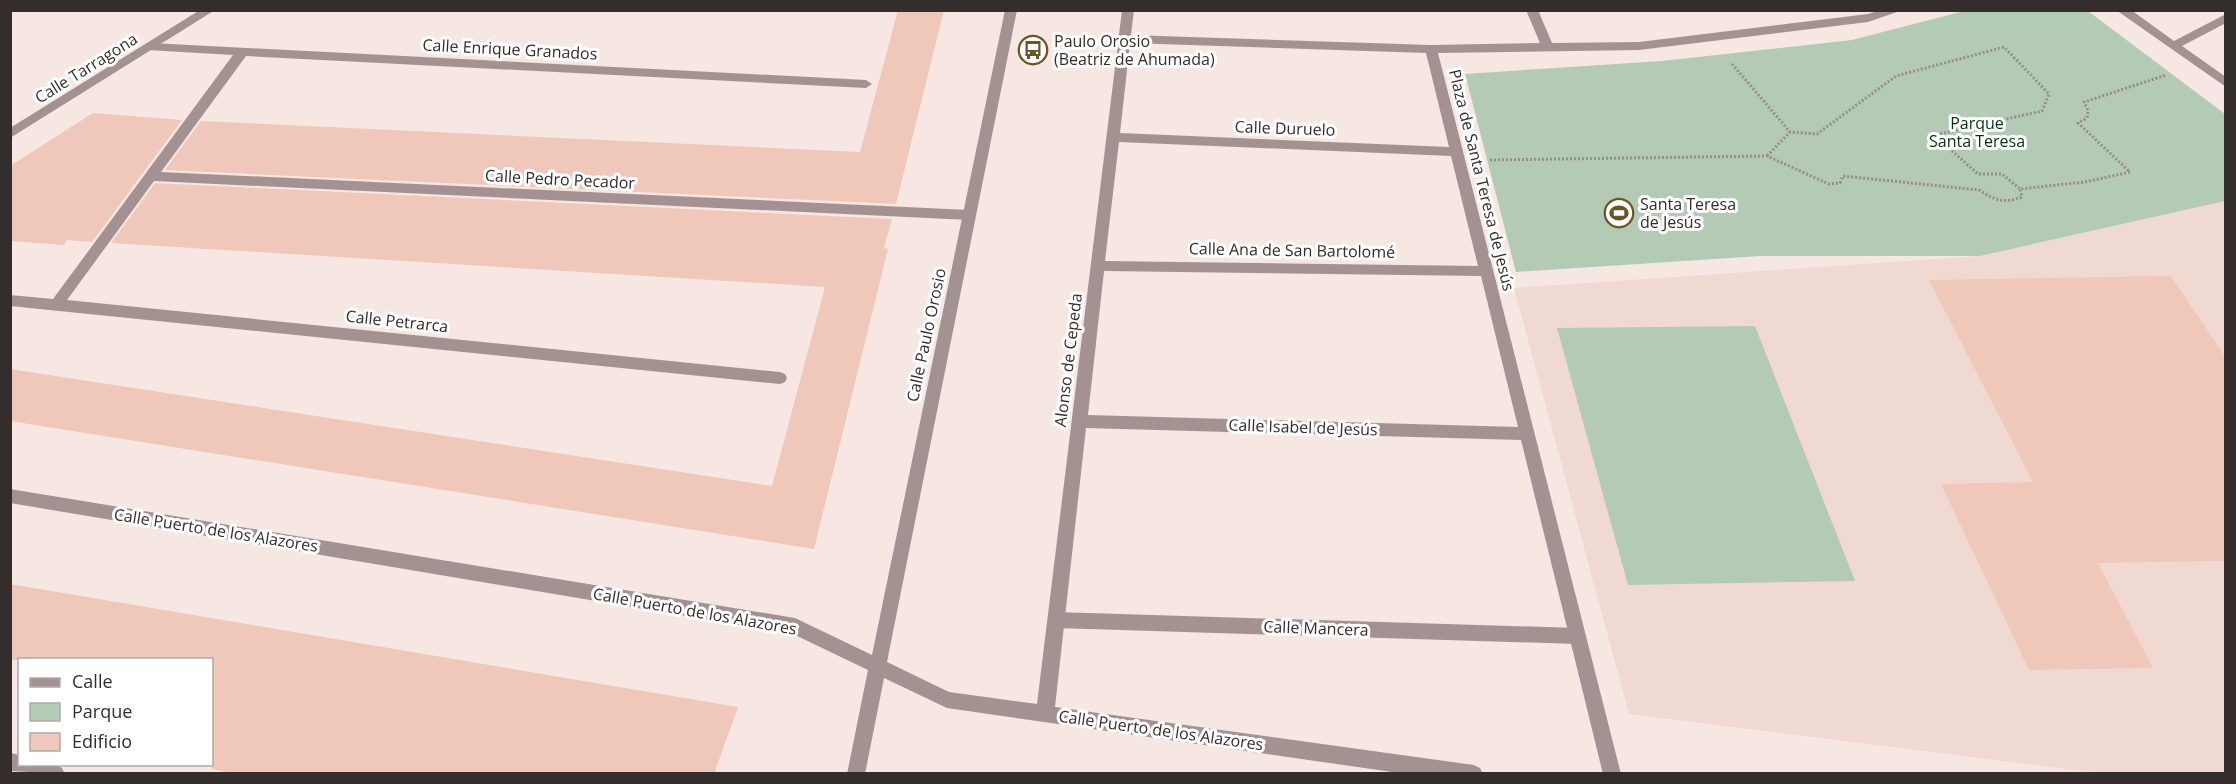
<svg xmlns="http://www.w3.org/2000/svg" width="2236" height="784" viewBox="0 0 2236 784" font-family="'Open Sans',sans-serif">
<rect width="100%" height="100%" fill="#f6e7e2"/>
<path fill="#f0d9d2" d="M2225 201V773H2098L1629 714 1514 288 1980 256Z"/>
<g fill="#b3cbb5">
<path d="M1964 11H2088L2225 114V201L1980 256H1760L1516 272 1465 74 1662 61 1852 40Z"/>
<path d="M1755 326 1855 581 1628 585 1557 328Z"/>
</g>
<g fill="#f0c8ba">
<path d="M898 10H944L896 204 165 170 201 121 860 152Z"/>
<path d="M93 113 182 120 92 242 67 240 64 245 10 241V166Z"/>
<path d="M155 183 892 219 884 248 888 249 814 549 10 421V369L772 486 825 287 111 243Z"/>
<path d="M2171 276 2226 358V561L2098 563 2153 668 2029 670 1941 484 2033 482 1929 280Z"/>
<path d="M10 584 738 707 714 774H236L212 769V660H10Z"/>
</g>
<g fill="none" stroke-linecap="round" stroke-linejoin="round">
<g stroke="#988d8a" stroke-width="3" stroke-dasharray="2 2" stroke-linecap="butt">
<path d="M1732 64 1790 132"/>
<path d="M1767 156 1790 132 1817 134 1896 76 2004 47 2049 94 2042 111 1934 135 1978 174H2002L2020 189"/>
<path d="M1490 160 1767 156 1829 184 1840 183 1843 176 1979 190C1994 200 2005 204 2022 197L2020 189 2085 182 2130 172 2078 123 2087 118 2088 110 2084 102 2166 75"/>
</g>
<g fill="#a49293" fill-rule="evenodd">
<path d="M151 43 866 80 872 84 866 88 246 56 161 172 969 210 976 215 969 220 154 181 67 300 780 372 785 374 787 378 785 382 780 384 10 306V295L53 299 233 55 147 50 145 47Z"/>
<path d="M1056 612 1577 628 1583 630 1586 636 1583 642 1577 644 1056 628 1050 626 1048 620 1050 614Z"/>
</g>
<g fill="#a49293" fill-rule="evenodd">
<path d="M200 10H215L10 138V128Z"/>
<path d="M1005 10H1017L887 662 949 692 1037 704 1122 10H1134L1131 35 1431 45 1540 43 1526 10H1538L1552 43 1639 42 1868 14 1881 10H1903L1868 22 1639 50 1438 53 1621 774H1603L1521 440 1086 428 1055 707 1474 765 1480 768 1483 774H1406L947 708 884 678 865 774H847L868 670 793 634 10 503V489L795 618 872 655ZM1130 43 1426 53 1449 147 1120 133ZM1119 142 1451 156 1478 266 1105 261ZM1104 271 1481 276 1518 427 1088 415Z"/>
<path d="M2116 10H2131L2174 41 2226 14V23L2182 46 2226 77V87Z"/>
<path d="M10 753 20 755V764H55L62 768 65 774 10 771Z"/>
</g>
</g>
<defs>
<g id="bus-ring" transform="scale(1.5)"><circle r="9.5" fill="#fff" stroke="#6c5424" stroke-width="1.5"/><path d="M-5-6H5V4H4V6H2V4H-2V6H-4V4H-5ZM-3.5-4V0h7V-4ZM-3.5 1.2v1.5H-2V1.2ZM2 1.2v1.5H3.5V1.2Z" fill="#6c5424"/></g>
<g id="stadium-ring" transform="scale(1.5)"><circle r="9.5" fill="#fff" stroke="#6c5424" stroke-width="1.5"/><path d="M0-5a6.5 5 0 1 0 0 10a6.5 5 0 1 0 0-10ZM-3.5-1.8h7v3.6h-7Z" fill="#6c5424"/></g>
</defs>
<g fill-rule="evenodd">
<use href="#bus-ring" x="1033" y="50"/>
<use href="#stadium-ring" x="1619" y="213"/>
</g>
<g text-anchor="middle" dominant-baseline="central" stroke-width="6" stroke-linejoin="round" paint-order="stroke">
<g font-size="16" fill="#332d2b" stroke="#fff" text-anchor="start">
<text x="1054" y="41">Paulo Orosio<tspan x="1054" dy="18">(Beatriz de Ahumada)</tspan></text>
<text x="1640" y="204">Santa Teresa<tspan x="1640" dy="18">de Jesús</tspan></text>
</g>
<g font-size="16" fill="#332d2b" stroke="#fff">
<text transform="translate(510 49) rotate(3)">Calle Enrique Granados</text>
<text transform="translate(86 68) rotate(-32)">Calle Tarragona</text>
<text transform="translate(1285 128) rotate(2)">Calle Duruelo</text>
<text transform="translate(560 179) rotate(3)">Calle Pedro Pecador</text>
<text transform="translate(1482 180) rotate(76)">Plaza de Santa Teresa de Jesús</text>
<text transform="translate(1292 250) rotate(1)">Calle Ana de San Bartolomé</text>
<text transform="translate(397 321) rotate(6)">Calle Petrarca</text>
<text transform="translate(926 335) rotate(-78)">Calle Paulo Orosio</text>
<text transform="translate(1068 360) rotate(-83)">Alonso de Cepeda</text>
<text transform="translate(1303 427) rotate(2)">Calle Isabel de Jesús</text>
<text transform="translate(216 530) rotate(9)">Calle Puerto de los Alazores</text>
<text transform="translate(695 611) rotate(10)">Calle Puerto de los Alazores</text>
<text transform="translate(1316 628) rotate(2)">Calle Mancera</text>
<text transform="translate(1161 730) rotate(8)">Calle Puerto de los Alazores</text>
</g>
<g font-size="16" fill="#033410" stroke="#fff">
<text x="1977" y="123">Parque<tspan x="1977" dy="18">Santa Teresa</tspan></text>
</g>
</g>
<rect width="2236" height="784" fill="none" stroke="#332d2b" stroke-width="24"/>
<rect x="18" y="658" width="195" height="108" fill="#ffffff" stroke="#adabaa" stroke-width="1.5"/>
<rect x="30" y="678" width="30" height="9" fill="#a49293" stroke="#adabaa" stroke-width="1.5"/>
<text x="72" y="688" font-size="18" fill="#332d2b">Calle</text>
<rect x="30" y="703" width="30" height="18" fill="#b3cbb5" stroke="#adabaa" stroke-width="1.5"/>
<text x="72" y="718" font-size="18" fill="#332d2b">Parque</text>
<rect x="30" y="733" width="30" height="18" fill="#f0c8ba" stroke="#adabaa" stroke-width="1.5"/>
<text x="72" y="748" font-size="18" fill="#332d2b">Edificio</text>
</svg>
